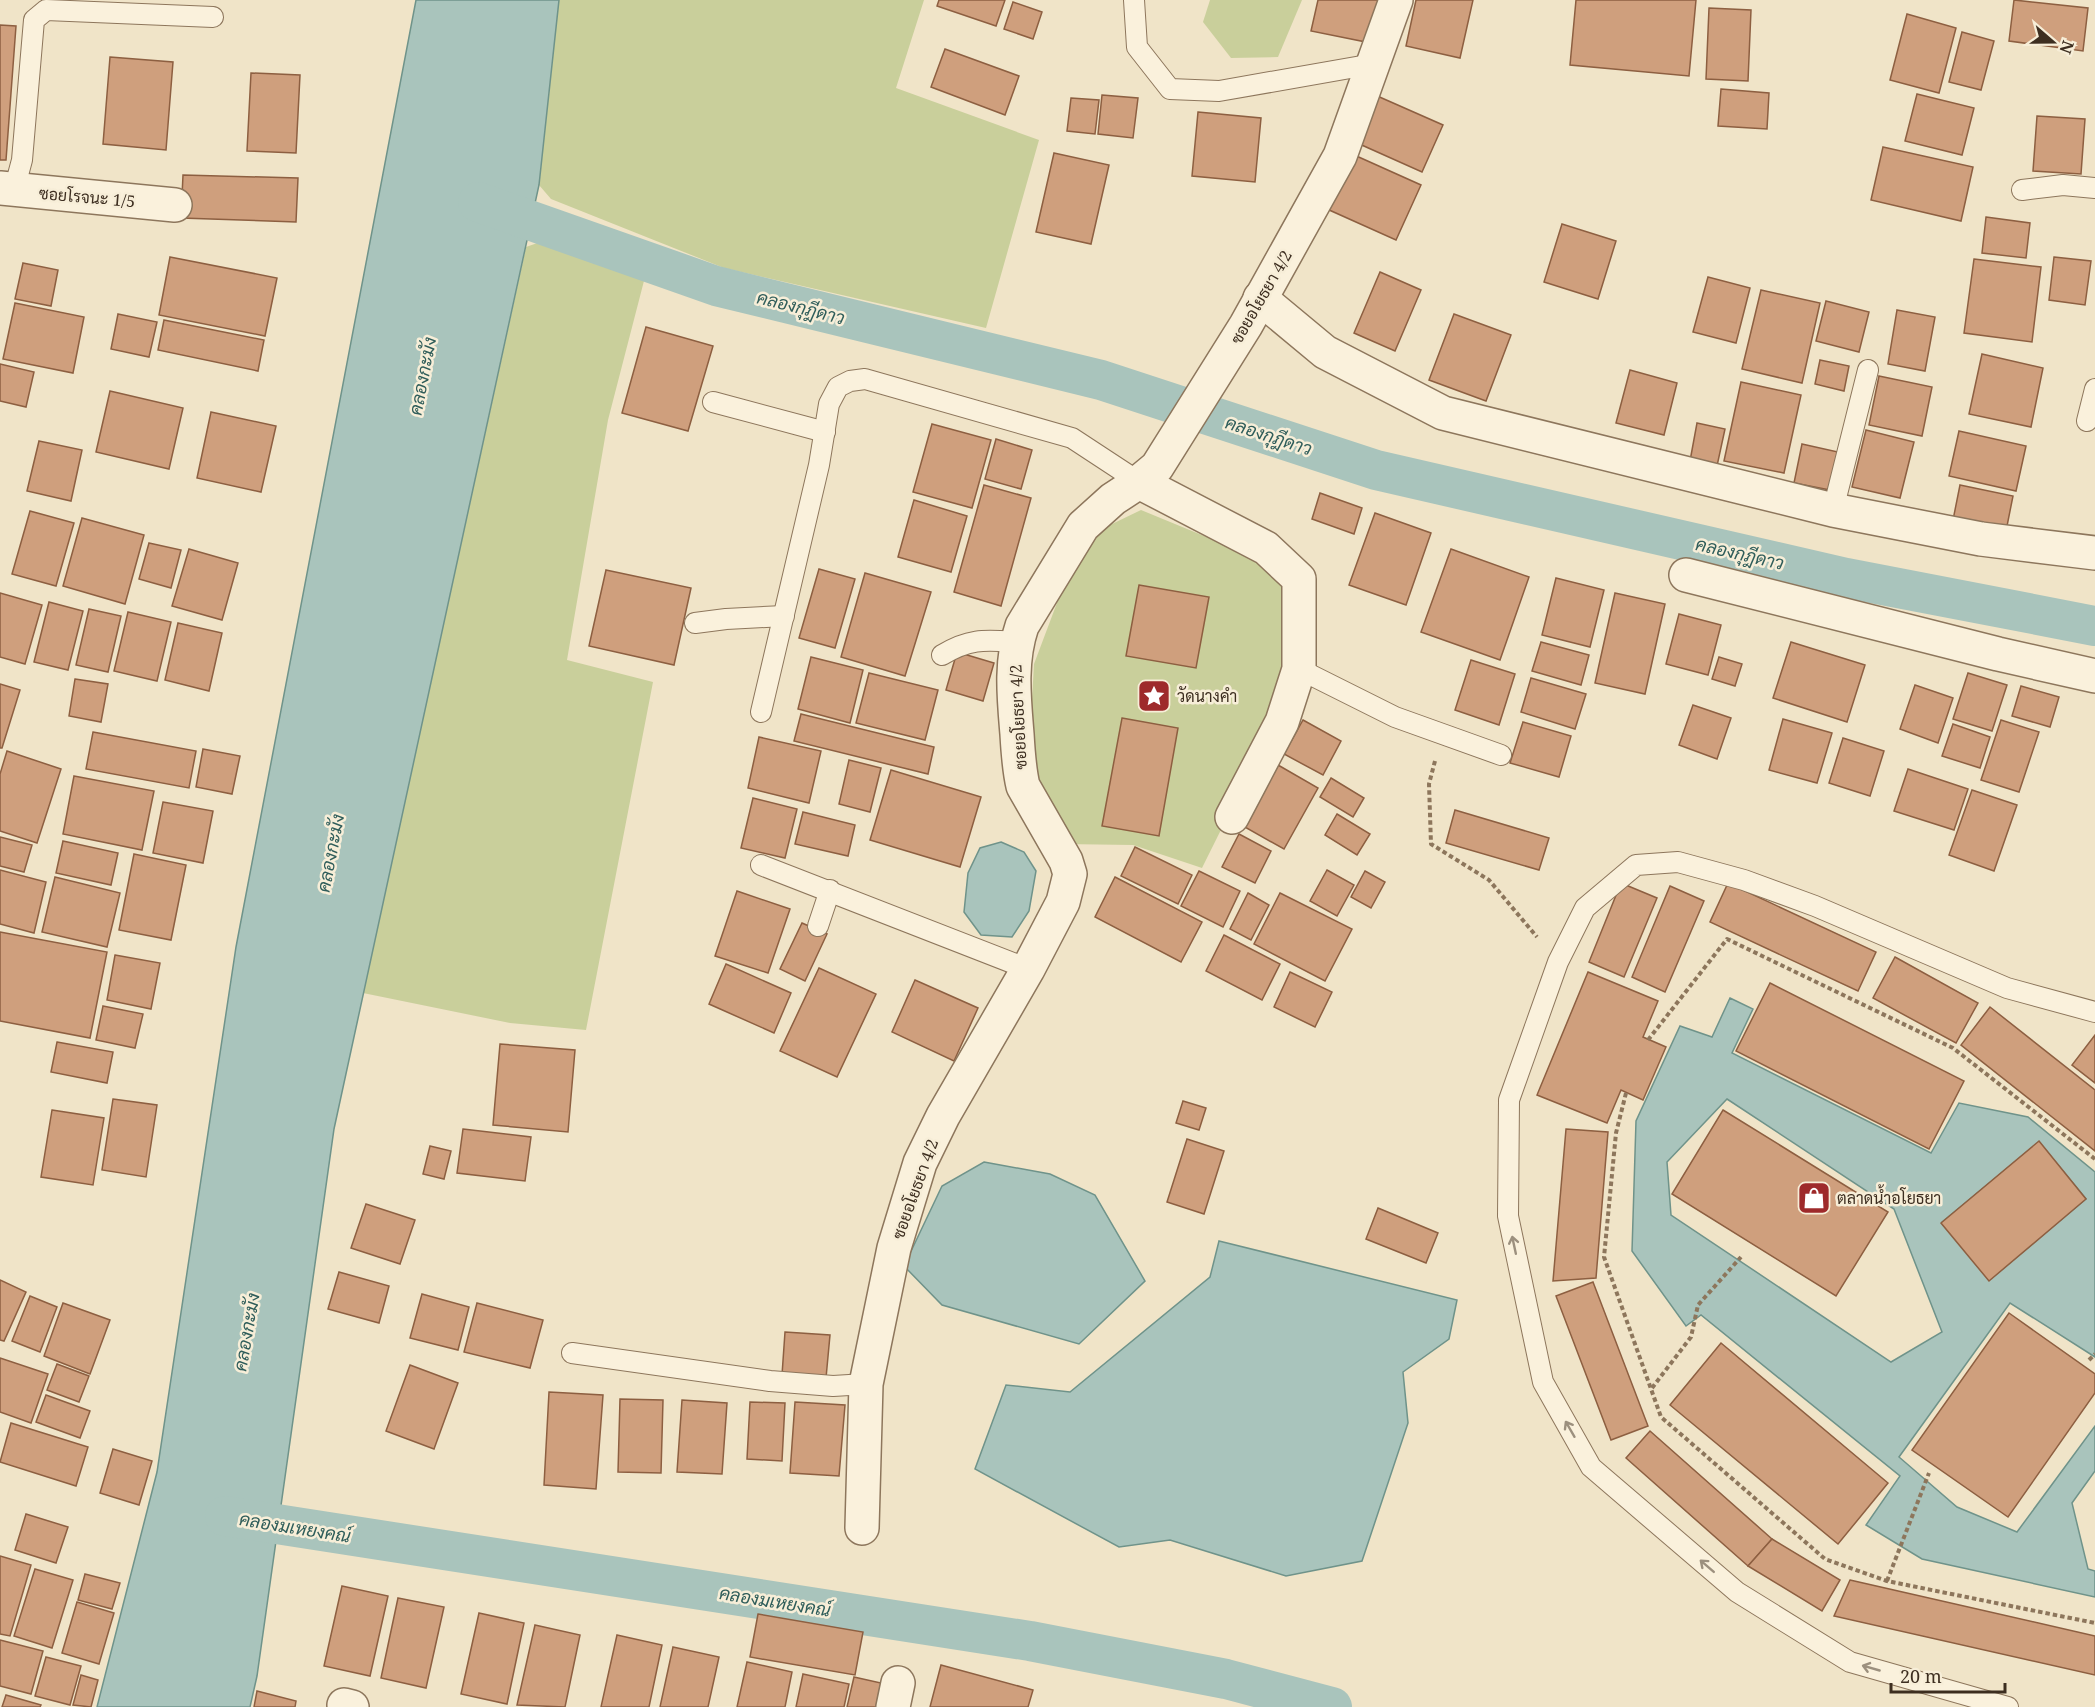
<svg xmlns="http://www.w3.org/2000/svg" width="2095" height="1707" viewBox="0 0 2095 1707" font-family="'Noto Serif',Sarabun,serif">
<rect width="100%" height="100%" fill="#f0e4c8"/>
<g fill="#c9cf9b">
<path d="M559 0H924L896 88 1039 140 986 328 724 268 551 199 539 185Z"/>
<path d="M1210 0H1302L1278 57 1231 58 1203 22Z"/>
<path d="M543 241 645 277 608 420 567 660 653 682 586 1030 510 1023 363 993 526 247Z"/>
<path d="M1141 510 1260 559 1285 591 1288 695 1202 868 1133 845 1062 844 1027 789 1034 664 1081 539Z"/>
</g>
<g fill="#a9c4bc" stroke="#6f938a" stroke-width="1.5" fill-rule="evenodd">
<path d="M416 0H559L539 185 334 1129 257 1676 250 1707H97L157 1472 236 947Z"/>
<path d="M1001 842 1024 852 1036 871 1029 911 1012 937 981 935 964 912 968 873 980 848Z"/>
<path d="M1730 998 1753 1009 1732 1053 1931 1153 1959 1103 2028 1117 2095 1172V1357L2010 1303 1899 1457 1957 1507 2017 1532 2095 1426V1471L2072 1503 2088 1569 2095 1571V1597L1922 1559 1866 1525 1900 1476 1701 1315 1686 1326 1632 1251 1636 1121 1680 1026 1712 1037ZM1727 1099 1894 1209 1942 1332 1891 1362 1671 1215 1667 1162ZM2039 1142 2086 1199 1989 1280 1942 1222Z"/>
<path d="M984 1162 1050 1174 1095 1195 1145 1281 1079 1344 942 1305 904 1266 942 1186Z"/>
<path d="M1219 1241 1457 1300 1449 1339 1403 1372 1408 1423 1362 1561 1286 1576 1170 1540 1119 1547 975 1469 1006 1385 1070 1392 1210 1277Z"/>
</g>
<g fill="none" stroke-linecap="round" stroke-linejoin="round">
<g stroke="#a9c4bc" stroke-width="40">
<path d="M478 202 716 286 1101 380 1376 470 1846 578 2095 626"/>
<path d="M225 1516 1030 1641 1226 1679 1332 1707"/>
</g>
</g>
<g fill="#cf9f7d" stroke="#8d5f41" stroke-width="1.5">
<path d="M939 0H1005L996 26 937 6Z"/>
<path d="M1318 0H1380L1371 43 1311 31Z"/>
<path d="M1416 0H1473L1460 58 1406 46Z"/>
<path d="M1576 0H1696L1689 76 1570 65Z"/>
<path d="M2014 0 2088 8 2083 51 2009 41Z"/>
<path d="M1013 2 1042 12 1033 39 1004 29Z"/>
<path d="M1709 8 1751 10 1748 81 1706 79Z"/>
<path d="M1907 14 1956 28 1939 93 1890 80Z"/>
<path d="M0 25 16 26 6 160H0Z"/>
<path d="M1962 32 1994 41 1981 90 1949 82Z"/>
<path d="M945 49 1019 76 1005 115 931 87Z"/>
<path d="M110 57 173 62 166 150 103 144Z"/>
<path d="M251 73 300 75 296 153 247 151Z"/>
<path d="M1721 89 1769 93 1767 129 1718 126Z"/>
<path d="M1917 94 1974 108 1962 155 1905 141Z"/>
<path d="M1102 95 1138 98 1133 138 1098 134Z"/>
<path d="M1375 95 1443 125 1422 172 1355 142Z"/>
<path d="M1071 98 1099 100 1095 134 1067 131Z"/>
<path d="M1198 112 1261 118 1255 182 1192 176Z"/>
<path d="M2037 116 2085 119 2081 174 2033 171Z"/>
<path d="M1883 147 1973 167 1961 221 1871 200Z"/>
<path d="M1054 153 1109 165 1091 244 1036 232Z"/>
<path d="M1352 154 1421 185 1396 240 1327 209Z"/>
<path d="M183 175 298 178 296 222 181 218Z"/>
<path d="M1986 217 2030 223 2026 258 1982 253Z"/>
<path d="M1562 224 1616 241 1598 299 1544 282Z"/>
<path d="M170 257 277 278 265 336 159 315Z"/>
<path d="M2054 257 2091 261 2085 305 2049 300Z"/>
<path d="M1974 259 2041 267 2032 342 1964 333Z"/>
<path d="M23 263 58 270 51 306 15 299Z"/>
<path d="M1380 272 1421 290 1395 351 1354 333Z"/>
<path d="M1708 277 1750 288 1736 343 1693 332Z"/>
<path d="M1761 290 1820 303 1802 383 1742 369Z"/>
<path d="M1826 301 1869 312 1859 352 1816 341Z"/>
<path d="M15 303 84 317 73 373 3 359Z"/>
<path d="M1897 310 1935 317 1925 371 1888 364Z"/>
<path d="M118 314 157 322 149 357 111 349Z"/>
<path d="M1454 314 1511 335 1486 401 1429 380Z"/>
<path d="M164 320 264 340 258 371 158 350Z"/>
<path d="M646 327 713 346 688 431 622 413Z"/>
<path d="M1982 354 2043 368 2031 427 1969 414Z"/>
<path d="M1820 360 1849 366 1844 391 1815 384Z"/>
<path d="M0 364 34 372 26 407 0 401Z"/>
<path d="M1630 370 1677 383 1664 435 1616 423Z"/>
<path d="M1879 376 1932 387 1922 436 1869 425Z"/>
<path d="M1741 382 1801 395 1784 473 1724 461Z"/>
<path d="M110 391 183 408 169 469 96 452Z"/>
<path d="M211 412 276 426 261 492 197 478Z"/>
<path d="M1697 423 1725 429 1717 466 1690 461Z"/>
<path d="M932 424 991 440 972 508 913 492Z"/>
<path d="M1866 430 1914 442 1900 498 1852 487Z"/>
<path d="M1959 431 2026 446 2016 491 1949 476Z"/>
<path d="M996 439 1032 450 1021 489 985 479Z"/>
<path d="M39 441 82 450 71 501 27 491Z"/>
<path d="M1802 444 1838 452 1830 490 1794 483Z"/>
<path d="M984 485 1031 498 1001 606 954 592Z"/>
<path d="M1960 485 2013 496 2005 536 1952 525Z"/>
<path d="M1320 493 1362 508 1354 534 1312 519Z"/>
<path d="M914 500 967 516 951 572 898 557Z"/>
<path d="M30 511 74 523 56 586 12 574Z"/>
<path d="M1375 513 1431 533 1406 605 1349 585Z"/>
<path d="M82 518 144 535 125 604 63 586Z"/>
<path d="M149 543 181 550 171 588 139 579Z"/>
<path d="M189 549 238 563 222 620 172 606Z"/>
<path d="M1451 549 1529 577 1500 660 1421 632Z"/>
<path d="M819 569 855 579 835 648 799 638Z"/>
<path d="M606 570 691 588 674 665 589 646Z"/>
<path d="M865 573 931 592 905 676 841 657Z"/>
<path d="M1556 578 1604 590 1590 647 1542 635Z"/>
<path d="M1139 585 1209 597 1196 668 1126 656Z"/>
<path d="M0 593 42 605 25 664 0 657Z"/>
<path d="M1615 593 1665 604 1645 694 1595 683Z"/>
<path d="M49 602 83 611 68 670 34 662Z"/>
<path d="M89 609 121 616 108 672 76 665Z"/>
<path d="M128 612 171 622 157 681 114 671Z"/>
<path d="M1679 614 1721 625 1708 675 1666 664Z"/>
<path d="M178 623 222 633 209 691 165 680Z"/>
<path d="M1541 642 1589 655 1581 685 1532 671Z"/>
<path d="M1791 642 1865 665 1847 722 1773 698Z"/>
<path d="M957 652 994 663 983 701 946 690Z"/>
<path d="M811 657 863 670 850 723 798 709Z"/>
<path d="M1719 657 1742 664 1735 686 1712 679Z"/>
<path d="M1471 660 1515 674 1499 725 1455 710Z"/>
<path d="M869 673 938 690 925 740 856 723Z"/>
<path d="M1968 673 2007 685 1992 731 1953 719Z"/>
<path d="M1531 678 1586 694 1575 729 1521 712Z"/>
<path d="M75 679 108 684 101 722 69 716Z"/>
<path d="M0 684 20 690 2 748H0Z"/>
<path d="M1915 685 1953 698 1938 743 1900 729Z"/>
<path d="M2021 686 2059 697 2050 727 2012 716Z"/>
<path d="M1693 705 1731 718 1717 759 1679 745Z"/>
<path d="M801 714 934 747 928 774 794 741Z"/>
<path d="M1122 718 1178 728 1159 836 1102 826Z"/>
<path d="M1783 719 1832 733 1817 783 1769 770Z"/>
<path d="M1303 720 1341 741 1323 775 1284 754Z"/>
<path d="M2001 720 2039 732 2019 792 1981 780Z"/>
<path d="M1523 722 1571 736 1559 777 1510 763Z"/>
<path d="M1953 724 1990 737 1980 768 1942 756Z"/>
<path d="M93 732 196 751 189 788 86 769Z"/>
<path d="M759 737 821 751 809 803 748 788Z"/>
<path d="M1843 738 1884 751 1870 796 1829 783Z"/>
<path d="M203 749 240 756 232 794 196 787Z"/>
<path d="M7 751 61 769 37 843 0 831V774Z"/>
<path d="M849 760 881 768 870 812 839 804Z"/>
<path d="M1278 765 1318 788 1284 849 1243 826Z"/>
<path d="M1908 769 1968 789 1954 830 1894 811Z"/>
<path d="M891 770 981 797 960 867 870 840Z"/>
<path d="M74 776 154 791 142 850 63 834Z"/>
<path d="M1331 778 1364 798 1353 817 1320 797Z"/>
<path d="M1972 790 2017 805 1994 871 1949 855Z"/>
<path d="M753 798 797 809 785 858 741 848Z"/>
<path d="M163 802 213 811 203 863 153 853Z"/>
<path d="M1455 810 1549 838 1539 870 1446 843Z"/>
<path d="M803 812 855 825 848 856 795 844Z"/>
<path d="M1337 814 1370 834 1357 855 1325 835Z"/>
<path d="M1239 834 1271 851 1255 883 1222 867Z"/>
<path d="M0 837 32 845 24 872 0 866Z"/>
<path d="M63 841 118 853 111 885 56 873Z"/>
<path d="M1135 847 1192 875 1178 904 1121 876Z"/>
<path d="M134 854 186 865 171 940 119 930Z"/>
<path d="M0 870 46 882 34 933 0 924Z"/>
<path d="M1327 870 1354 885 1337 916 1310 901Z"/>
<path d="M1199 871 1240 891 1223 927 1181 906Z"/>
<path d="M1365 871 1385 882 1371 908 1351 897Z"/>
<path d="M55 877 120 893 107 947 42 932Z"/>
<path d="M1115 877 1202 922 1181 962 1095 917Z"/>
<path d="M1621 883 1657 898 1624 977 1589 962Z"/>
<path d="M1728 883 1876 952 1858 991 1710 922Z"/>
<path d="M1670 886 1704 901 1665 992 1632 977Z"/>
<path d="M737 891 790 909 768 973 715 956Z"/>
<path d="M1248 893 1269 905 1251 940 1230 929Z"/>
<path d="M1280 893 1352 929 1325 981 1254 944Z"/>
<path d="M802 923 827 934 805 981 780 969Z"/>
<path d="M0 932 107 952 90 1038 0 1021Z"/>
<path d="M1224 935 1280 964 1262 1000 1206 971Z"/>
<path d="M115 955 160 963 151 1009 107 1000Z"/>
<path d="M1895 957 1978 1003 1956 1043 1873 998Z"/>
<path d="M726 964 791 993 774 1033 709 1004Z"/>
<path d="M819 968 876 994 837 1077 780 1051Z"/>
<path d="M1290 972 1332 992 1315 1027 1274 1007Z"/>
<path d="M1588 972 1658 1001 1643 1037 1666 1047 1643 1100 1621 1090 1607 1123 1537 1095Z"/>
<path d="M915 980 978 1008 954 1061 892 1032Z"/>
<path d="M1770 983 1964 1081 1929 1149 1736 1051Z"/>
<path d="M103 1006 143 1014 135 1048 96 1040Z"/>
<path d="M1990 1007 2095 1090V1151L1961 1045Z"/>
<path d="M2095 1035V1083L2072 1065Z"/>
<path d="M57 1042 113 1052 107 1083 51 1072Z"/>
<path d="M500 1044 575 1050 568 1132 493 1125Z"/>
<path d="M113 1099 157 1105 146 1177 102 1170Z"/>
<path d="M1183 1101 1206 1108 1199 1130 1176 1123Z"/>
<path d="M52 1110 104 1118 93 1185 41 1177Z"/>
<path d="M1723 1110 1888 1212 1836 1296 1672 1194Z"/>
<path d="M463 1129 531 1137 525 1181 457 1173Z"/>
<path d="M1566 1129 1608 1132 1596 1278 1553 1281Z"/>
<path d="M1187 1139 1224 1151 1204 1214 1167 1202Z"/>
<path d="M2039 1141 2086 1199 1989 1281 1941 1223Z"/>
<path d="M430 1146 451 1151 444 1179 423 1174Z"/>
<path d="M366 1204 415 1220 400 1264 351 1248Z"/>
<path d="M1378 1208 1438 1233 1426 1263 1366 1239Z"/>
<path d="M339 1272 389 1286 379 1323 328 1309Z"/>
<path d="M0 1280 26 1292 4 1341 0 1340Z"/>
<path d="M1593 1282 1648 1426 1611 1440 1556 1296Z"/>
<path d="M422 1294 469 1307 458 1350 410 1338Z"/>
<path d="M30 1296 57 1307 40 1352 12 1341Z"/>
<path d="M63 1303 110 1320 90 1374 44 1356Z"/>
<path d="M477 1303 543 1320 530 1368 464 1352Z"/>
<path d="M2009 1313 2095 1374V1393L2008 1517 1912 1450Z"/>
<path d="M785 1332 830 1335 826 1378 782 1375Z"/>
<path d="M1721 1343 1888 1483 1838 1544 1670 1405Z"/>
<path d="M0 1358 48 1374 31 1423 0 1412Z"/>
<path d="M57 1364 89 1376 79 1402 47 1390Z"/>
<path d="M410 1365 458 1383 434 1449 386 1431Z"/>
<path d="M549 1392 603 1395 596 1489 544 1485Z"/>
<path d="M46 1395 90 1411 80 1438 36 1422Z"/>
<path d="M620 1399 663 1400 661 1473 618 1472Z"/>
<path d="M682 1400 727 1403 722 1474 677 1472Z"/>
<path d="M750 1402 785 1403 782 1461 747 1459Z"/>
<path d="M795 1402 845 1405 839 1476 790 1473Z"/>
<path d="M11 1423 88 1447 76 1486 0 1462Z"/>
<path d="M1650 1431 1772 1539 1748 1566 1626 1458Z"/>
<path d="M113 1449 152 1461 139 1505 100 1493Z"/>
<path d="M26 1514 68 1527 56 1563 15 1550Z"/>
<path d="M1772 1539 1840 1580 1822 1611 1748 1566Z"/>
<path d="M0 1556 31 1565 10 1636 0 1634Z"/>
<path d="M35 1569 73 1580 52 1648 14 1636Z"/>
<path d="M85 1574 120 1583 112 1609 78 1600Z"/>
<path d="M1850 1580 2095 1636V1675L1834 1616Z"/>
<path d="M342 1586 388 1596 370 1676 324 1666Z"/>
<path d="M398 1598 444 1607 426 1688 381 1678Z"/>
<path d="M77 1602 114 1613 99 1664 62 1653Z"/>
<path d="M479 1613 524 1623 507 1704 461 1694Z"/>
<path d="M758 1614 863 1632 855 1675 750 1657Z"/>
<path d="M535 1625 580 1635 565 1707 517 1705Z"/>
<path d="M617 1635 662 1645 649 1707H601Z"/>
<path d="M0 1640 43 1651 31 1694 0 1686Z"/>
<path d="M673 1647 719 1657 708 1707H660Z"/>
<path d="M46 1657 81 1666 70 1705 35 1696Z"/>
<path d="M747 1662 792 1672 785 1707H737Z"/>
<path d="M941 1665 1033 1690 1028 1707H930Z"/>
<path d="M803 1674 849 1684 844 1707H796Z"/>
<path d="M81 1675 98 1680 91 1707 73 1705Z"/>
<path d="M854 1677 881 1683 876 1707H847Z"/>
<path d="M257 1691 296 1701 295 1707H254Z"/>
<path d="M6 1695 41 1705 40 1707H2Z"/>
</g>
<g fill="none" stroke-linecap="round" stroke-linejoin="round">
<g stroke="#8d765c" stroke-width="22">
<g id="lane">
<path d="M1134 0 1137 47 1170 89 1219 91 1373 64"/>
<path d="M14 190 22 160 34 20 46 10 213 17"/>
<path d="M2022 190 2063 185 2095 188"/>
<path d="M713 402 825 432"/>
<path d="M2087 421 2095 389"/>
<path d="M1833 510 1868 370"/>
<path d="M695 623 726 619 784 616"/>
<path d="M942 655C970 638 985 640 1017 642"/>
<path d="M1299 669 1395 717 1501 755"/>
<path d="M761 712 819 465 829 404 838 387 850 381 865 379 1072 438 1139 482"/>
<path d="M761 865 1028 969"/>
<path d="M818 926 830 890"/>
<path d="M572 1353 770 1381 833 1386 866 1384"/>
<path d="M2008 1707 1850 1662 1737 1592 1591 1467 1543 1382 1508 1216 1509 1100 1558 962 1585 908 1636 865 1678 862 1744 880 1815 906 2007 988 2095 1012"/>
</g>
</g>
<g stroke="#8d765c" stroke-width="36">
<g id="street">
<path d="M0 188 175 205"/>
<path d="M1260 298 1325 352 1443 413 1833 510 1981 539 2095 553"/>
<path d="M1139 482 1266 548 1299 579V669L1282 722 1232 817"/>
<path d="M1686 575 1998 654 2095 676"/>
<path d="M862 1528 866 1384 894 1248 920 1163 943 1116 1028 969 1063 902 1070 874 1066 861 1023 786C1019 769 1018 752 1017 734 1014 698 1010 661 1022 626L1083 526 1113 499 1139 482 1157 467 1246 325 1340 156 1396 0"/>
<path d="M344 1705 352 1707"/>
<path d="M893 1707 898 1683"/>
</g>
</g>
<g stroke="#8d765c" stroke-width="4" stroke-dasharray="4.5 3" stroke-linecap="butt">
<path d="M1435 761 1429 784 1431 844 1489 880 1537 937"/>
<path d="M1648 1040 1727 939 1953 1048 2095 1159"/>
<path d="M1626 1093 1616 1133 1604 1257 1661 1417 1825 1559 1887 1581 2095 1623"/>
<path d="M2089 1360 2095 1354"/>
<path d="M1652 1388 1691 1337 1698 1305 1741 1257"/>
<path d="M1887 1581 1929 1473"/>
</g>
<use href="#lane" stroke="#faf1dc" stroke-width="20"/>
<use href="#street" stroke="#faf1dc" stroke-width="33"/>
</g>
<defs><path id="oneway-shaft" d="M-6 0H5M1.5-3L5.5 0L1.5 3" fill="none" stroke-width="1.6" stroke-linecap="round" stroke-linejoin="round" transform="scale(1.5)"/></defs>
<g stroke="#9c907e">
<use href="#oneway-shaft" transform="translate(1514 1245) rotate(-102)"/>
<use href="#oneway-shaft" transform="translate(1570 1429) rotate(-120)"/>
<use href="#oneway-shaft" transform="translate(1707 1566) rotate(-139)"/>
<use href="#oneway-shaft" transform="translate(1871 1668) rotate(-164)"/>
</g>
<defs>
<g id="sight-square" transform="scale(1.725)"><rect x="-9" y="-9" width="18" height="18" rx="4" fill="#9e2a2b" stroke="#f7eed8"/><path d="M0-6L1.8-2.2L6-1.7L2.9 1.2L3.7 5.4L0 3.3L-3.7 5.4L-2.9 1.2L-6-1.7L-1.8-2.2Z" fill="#fff"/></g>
<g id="shop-square" transform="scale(1.725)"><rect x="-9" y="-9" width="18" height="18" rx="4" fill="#9e2a2b" stroke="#f7eed8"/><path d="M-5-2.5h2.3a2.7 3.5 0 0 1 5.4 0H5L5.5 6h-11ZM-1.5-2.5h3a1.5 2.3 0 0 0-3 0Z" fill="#fff"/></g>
</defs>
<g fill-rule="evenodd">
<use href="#sight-square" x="1154" y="696"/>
<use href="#shop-square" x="1814" y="1198"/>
</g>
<g text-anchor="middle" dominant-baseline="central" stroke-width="5" stroke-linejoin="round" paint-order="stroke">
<g font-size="16" fill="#3d2e20" stroke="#f7eed8">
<text transform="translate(87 197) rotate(5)">ซอยโรจนะ 1/5</text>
<text transform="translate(1261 297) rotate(-60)">ซอยอโยธยา 4/2</text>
<text transform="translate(1018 717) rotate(-93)">ซอยอโยธยา 4/2</text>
<text transform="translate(915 1189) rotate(-70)">ซอยอโยธยา 4/2</text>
</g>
<g font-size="16" fill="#3d2e20" stroke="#f7eed8" text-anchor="start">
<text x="1177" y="696">วัดนางคำ</text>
<text x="1837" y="1198">ตลาดน้ำอโยธยา</text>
</g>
<g font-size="18" font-style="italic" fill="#2f5d5a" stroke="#f7eed8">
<text transform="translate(801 307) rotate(14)">คลองกุฎีดาว</text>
<text transform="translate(422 376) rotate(-79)">คลองกะมัง</text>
<text transform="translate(1269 435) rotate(18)">คลองกุฎีดาว</text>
<text transform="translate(1740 553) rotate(13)">คลองกุฎีดาว</text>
<text transform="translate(330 853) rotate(-79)">คลองกะมัง</text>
<text transform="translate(246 1332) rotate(-80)">คลองกะมัง</text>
<text transform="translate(295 1527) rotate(9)">คลองมเหยงคณ์</text>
<text transform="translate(775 1601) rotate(9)">คลองมเหยงคณ์</text>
</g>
</g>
<g transform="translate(2053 42) rotate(110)" stroke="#f7eed8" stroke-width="4.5" paint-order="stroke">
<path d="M0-4.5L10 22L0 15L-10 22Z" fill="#3d2e20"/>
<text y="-9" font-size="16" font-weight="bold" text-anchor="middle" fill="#3d2e20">N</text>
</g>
<path d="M1891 1683v9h114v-9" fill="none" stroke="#3d2e20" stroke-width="3"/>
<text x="1900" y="1683" font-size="18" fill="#3d2e20" stroke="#f7eed8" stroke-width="4.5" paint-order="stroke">20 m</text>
</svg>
